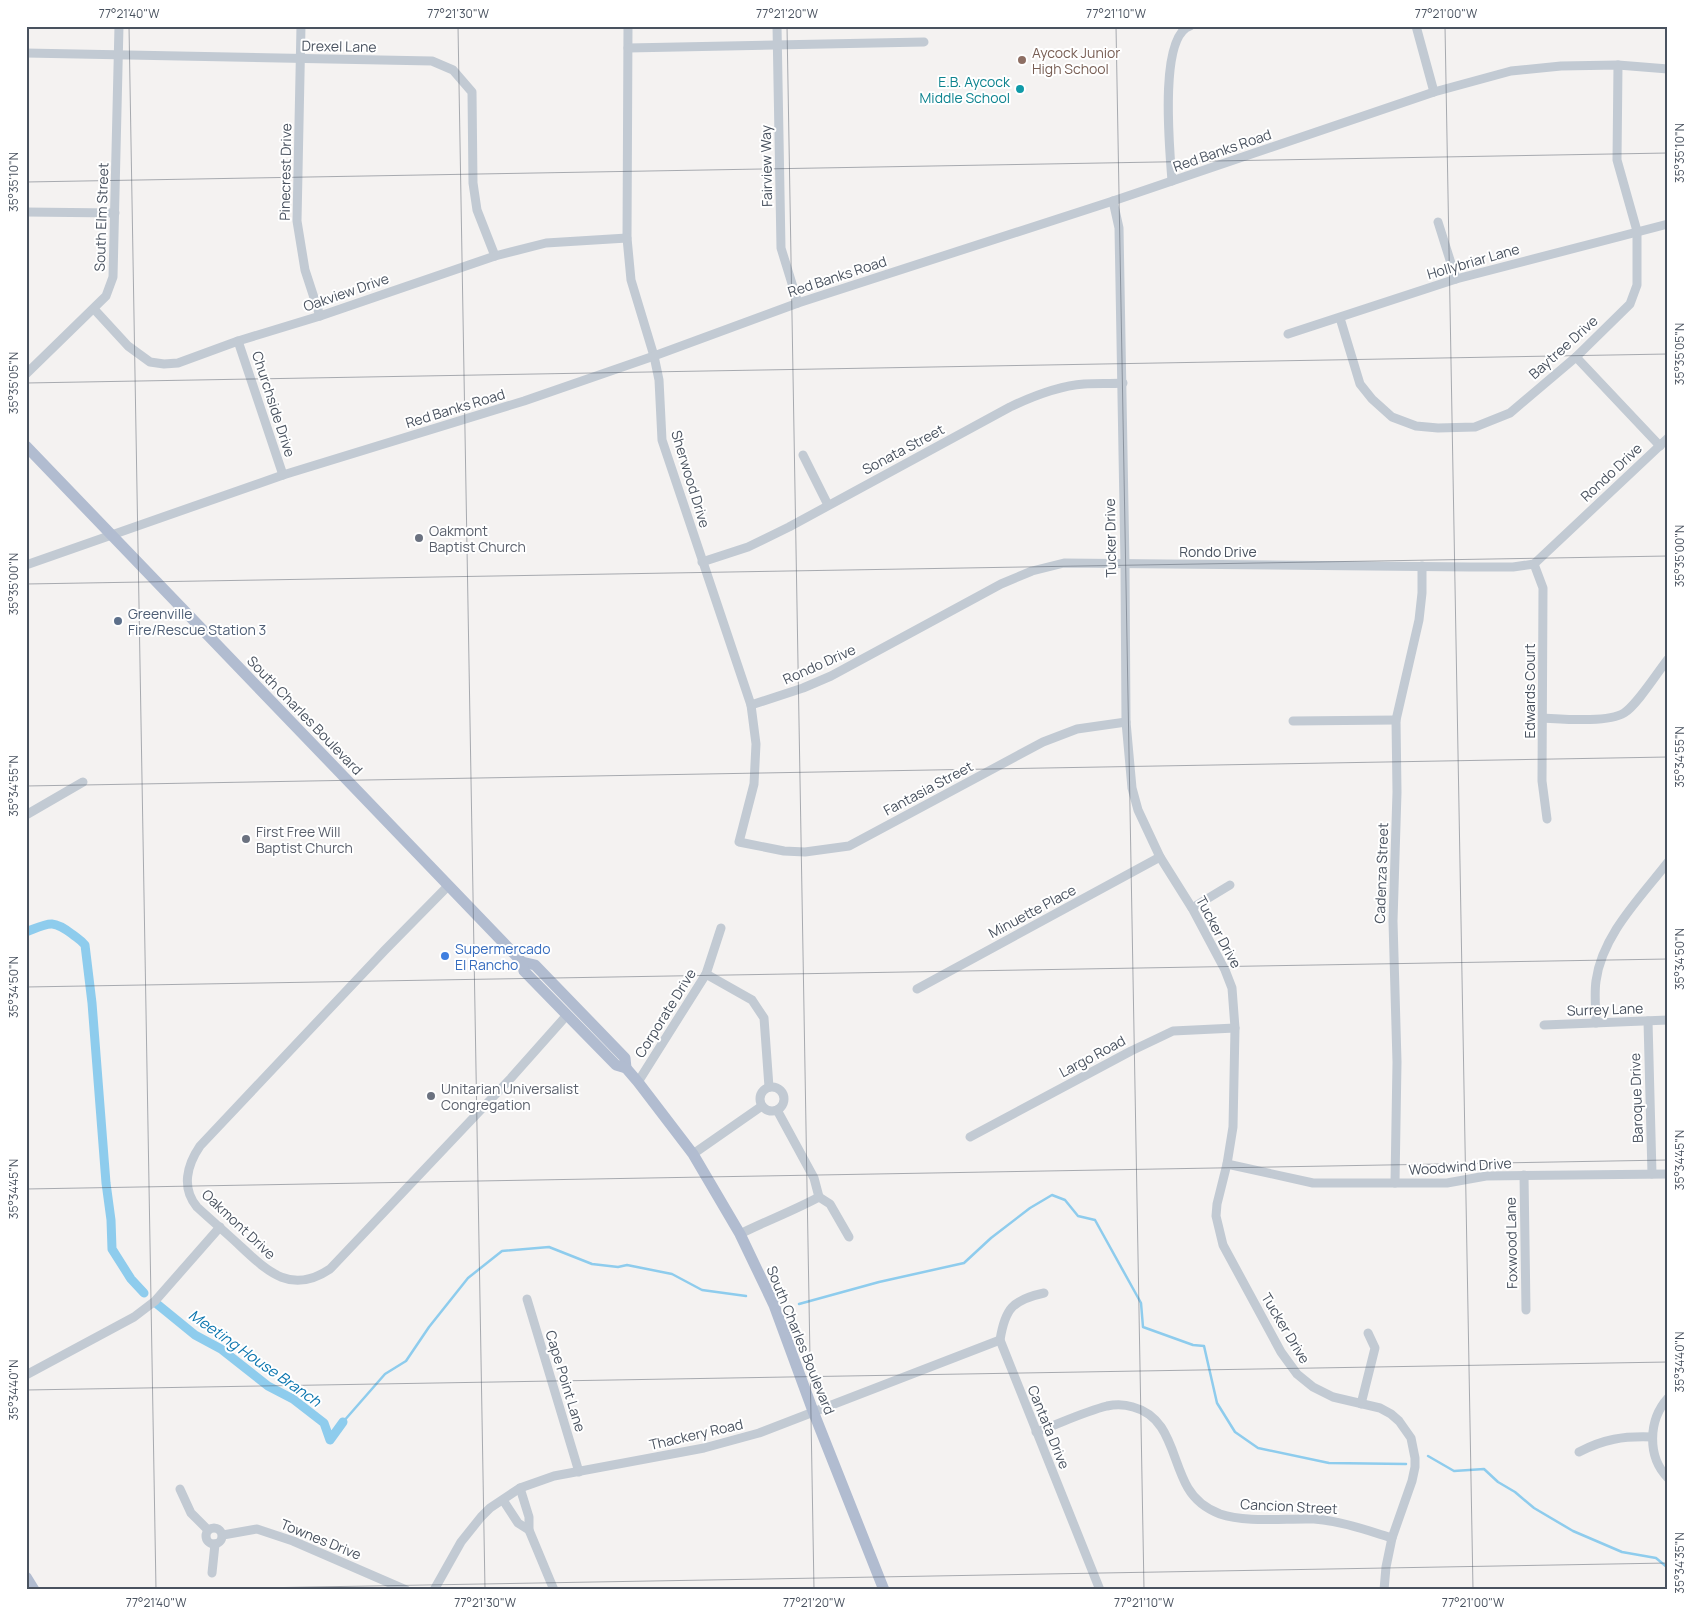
<svg xmlns="http://www.w3.org/2000/svg" width="1694" height="1616" viewBox="0 0 1694 1616" font-family="Manrope,sans-serif">
<rect width="100%" height="100%" fill="#f4f2f1"/>
<g fill="none" stroke-linecap="round" stroke-linejoin="round">
<g stroke="#8ecced" stroke-width="2.5">
<path d="M799 1304 879 1282 964 1263 991 1238 1030 1208 1052 1195 1065 1200 1078 1216 1095 1220 1141 1303 1143 1327 1193 1345 1204 1346 1217 1403 1235 1432 1258 1448 1329 1463 1406 1464"/>
<path d="M343 1422 385 1374 406 1361 429 1327 468 1278 502 1251 549 1247 592 1264 618 1267 627 1265 672 1274 702 1290 746 1296"/>
<path d="M1428 1456 1454 1471 1484 1469 1498 1482 1515 1492 1534 1508 1573 1531 1622 1552 1656 1558 1668 1568"/>
</g>
<g stroke="#8ecced" stroke-width="9">
<path d="M26 932C49 923 52 919 72 934 77 938 81 940 85 945L92 1003 106 1183 111 1220 112 1249 131 1279 144 1293"/>
<path d="M157 1304 195 1335 221 1349 268 1386 293 1399 324 1423 330 1440 343 1422"/>
</g>
<g stroke="#c2cad3" stroke-width="9">
<path d="M301 26 297 221 305 270 320 316"/>
<path d="M628 26 627 238 631 280 654 356 659 380 662 440 751 705 756 744 754 784 739 842 784 851 805 852 849 846 1043 742 1077 729 1126 722"/>
<path d="M777 26 781 248 798 303"/>
<path d="M1416 26 1434 92"/>
<path d="M628 48 924 42"/>
<path d="M26 53 432 61 453 70 472 92 473 183 477 210 495 256"/>
<path d="M1172 181C1170 152 1158 37 1190 26"/>
<path d="M1113 201 1119 228 1125 564 1126 722 1132 788 1138 810 1160 857 1192 908 1225 970 1232 988 1235 1028 1233 1127 1227 1164 1217 1204 1216 1216 1223 1245 1281 1352 1297 1374 1313 1387 1333 1397 1380 1408 1391 1414 1399 1421 1411 1438 1415 1458V1467L1412 1481 1392 1538 1386 1567 1384 1590"/>
<path d="M26 212 115 213"/>
<path d="M1438 222 1456 279"/>
<path d="M94 309 128 346 150 362 164 364 178 363 238 341 320 316 495 256 546 243 627 238"/>
<path d="M1340 318 1360 384 1372 399 1392 417 1416 426 1438 428 1475 427 1510 413 1576 357 1630 304 1637 285V231L1617 160 1618 65"/>
<path d="M1288 334 1456 279 1668 224"/>
<path d="M238 341 283 475"/>
<path d="M1576 357 1660 446"/>
<path d="M26 374 106 296 113 277 119 26"/>
<path d="M803 455 828 505"/>
<path d="M702 562 748 547 789 527 1010 407C1033 396 1058 386 1084 384 1097 383 1110 384 1123 383"/>
<path d="M1534 564 1543 588 1542 781 1547 819"/>
<path d="M26 565 283 475 524 401 654 356 798 303 1113 201 1434 92 1511 71 1561 66 1618 65 1668 69"/>
<path d="M751 705 803 688 831 676 1001 584 1032 571 1064 563 1470 567H1513L1534 564 1668 438"/>
<path d="M1543 718C1563 719 1608 723 1624 713 1637 705 1657 673 1668 659"/>
<path d="M1293 721 1396 720"/>
<path d="M26 815 83 782"/>
<path d="M448 886 385 950 200 1146C187 1165 181 1188 197 1207 210 1219 224 1231 237 1243 266 1270 290 1296 330 1269L511 1078 567 1015"/>
<path d="M1192 908 1230 885"/>
<path d="M706 974 752 1000 764 1018 769 1087"/>
<path d="M917 989 1160 857"/>
<path d="M1648 1021 1652 1174"/>
<path d="M1596 1023C1596 1010 1594 995 1596 981 1602 935 1641 897 1668 862"/>
<path d="M1544 1025 1668 1020"/>
<path d="M638 1082 706 974 721 928"/>
<circle cx="772" cy="1099" r="12"/>
<path d="M777 1110 814 1178 819 1197"/>
<path d="M970 1137 1131 1051 1173 1031 1235 1028"/>
<path d="M693 1154 762 1106"/>
<path d="M1227 1164 1313 1183H1447L1486 1176 1668 1174"/>
<path d="M1524 1175 1526 1310"/>
<path d="M1395 1183 1397 1062 1393 921 1397 792 1396 720 1419 620 1422 593V566"/>
<path d="M819 1197 830 1204 849 1237"/>
<path d="M740 1234C766 1221 793 1211 819 1197"/>
<path d="M1044 1293C1012 1300 1005 1309 1000 1340L1100 1590"/>
<path d="M527 1299 579 1472"/>
<path d="M26 1375 134 1317 155 1301 220 1227"/>
<path d="M1668 1398C1648 1420 1647 1457 1668 1478"/>
<path d="M1361 1404 1375 1348 1368 1333"/>
<path d="M1036 1432C1059 1424 1083 1412 1107 1406 1116 1404 1124 1404 1133 1407 1171 1417 1171 1459 1188 1488 1195 1500 1207 1509 1220 1514 1246 1523 1286 1518 1314 1519 1341 1521 1366 1530 1392 1538"/>
<path d="M1579 1452C1604 1439 1623 1436 1652 1437"/>
<path d="M520 1488 529 1517V1530L554 1590"/>
<path d="M180 1489 191 1513 208 1530"/>
<path d="M503 1500 518 1523 529 1530"/>
<circle cx="214" cy="1536" r="8"/>
<path d="M223 1535 257 1529 293 1541 406 1590"/>
<path d="M212 1573 215 1544"/>
<path d="M434 1590 461 1542 481 1517 490 1508 520 1488 554 1476 704 1448 759 1433 1000 1340"/>
</g>
<g stroke="#b1bcd0" stroke-width="11">
<path d="M26 446 522 962 535 965 625 1058 626 1068"/>
<path d="M522 962 524 971 616 1065 626 1068 638 1082 693 1154 740 1234 774 1305 813 1411 884 1590"/>
<path d="M26 1577 34 1590"/>
</g>
</g>
<path fill="none" stroke="#49525f" stroke-width="1" stroke-opacity="0.45" d="M129 26 156 1590M458 26 485 1590M787 26 814 1590M1116 26 1144 1590M1445 26 1473 1590M26 182 1668 153M26 383 1668 354M26 584 1668 556M26 786 1668 757M26 987 1668 959M26 1189 1668 1160M26 1390 1668 1362M143 1590 1668 1563"/>
<circle fill="#8d6e63" stroke="#fff" stroke-width="2" cx="1022" cy="60" r="5"/>
<circle fill="#0f9aa8" stroke="#fff" stroke-width="2" cx="1020" cy="89" r="5"/>
<g fill="#6b7280" stroke="#fff" stroke-width="2">
<circle cx="419" cy="538" r="5"/>
<circle cx="246" cy="839" r="5"/>
<circle cx="431" cy="1096" r="5"/>
</g>
<circle fill="#5c6f8a" stroke="#fff" stroke-width="2" cx="118" cy="621" r="5"/>
<circle fill="#3f7fe0" stroke="#fff" stroke-width="2" cx="445" cy="956" r="5"/>
<g text-anchor="middle" dominant-baseline="central" stroke-width="4" stroke-linejoin="round" paint-order="stroke">
<g font-size="14" fill="#49525f" stroke="#fff">
<text transform="translate(339 46) rotate(1)">Drexel Lane</text>
<text transform="translate(1222 150) rotate(-19)">Red Banks Road</text>
<text transform="translate(766 166) rotate(-91)">Fairview Way</text>
<text transform="translate(285 172) rotate(-89)">Pinecrest Drive</text>
<text transform="translate(101 217) rotate(-88)">South Elm Street</text>
<text transform="translate(1473 261) rotate(-16)">Hollybriar Lane</text>
<text transform="translate(837 276) rotate(-18)">Red Banks Road</text>
<text transform="translate(346 292) rotate(-19)">Oakview Drive</text>
<text transform="translate(1563 347) rotate(-42)">Baytree Drive</text>
<text transform="translate(274 404) rotate(72)">Churchside Drive</text>
<text transform="translate(455 408) rotate(-17)">Red Banks Road</text>
<text transform="translate(903 449) rotate(-28)">Sonata Street</text>
<text transform="translate(1611 472) rotate(-43)">Rondo Drive</text>
<text transform="translate(691 479) rotate(73)">Sherwood Drive</text>
<text transform="translate(1110 538) rotate(-91)">Tucker Drive</text>
<text x="1218" y="551">Rondo Drive</text>
<text transform="translate(819 664) rotate(-24)">Rondo Drive</text>
<text transform="translate(1529 691) rotate(-90)">Edwards Court</text>
<text transform="translate(305 715) rotate(46)">South Charles Boulevard</text>
<text transform="translate(928 788) rotate(-28)">Fantasia Street</text>
<text transform="translate(1381 873) rotate(-88)">Cadenza Street</text>
<text transform="translate(1032 911) rotate(-28)">Minuette Place</text>
<text transform="translate(1219 932) rotate(62)">Tucker Drive</text>
<text transform="translate(1605 1009) rotate(-2)">Surrey Lane</text>
<text transform="translate(665 1013) rotate(-58)">Corporate Drive</text>
<text transform="translate(1092 1056) rotate(-28)">Largo Road</text>
<text transform="translate(1636 1098) rotate(-92)">Baroque Drive</text>
<text transform="translate(1460 1166) rotate(-4)">Woodwind Drive</text>
<text transform="translate(239 1224) rotate(43)">Oakmont Drive</text>
<text transform="translate(1511 1243) rotate(-91)">Foxwood Lane</text>
<text transform="translate(1286 1328) rotate(59)">Tucker Drive</text>
<text transform="translate(801 1340) rotate(68)">South Charles Boulevard</text>
<text transform="translate(566 1381) rotate(73)">Cape Point Lane</text>
<text transform="translate(1049 1427) rotate(68)">Cantata Drive</text>
<text transform="translate(696 1434) rotate(-13)">Thackery Road</text>
<text transform="translate(1289 1506) rotate(3)">Cancion Street</text>
<text transform="translate(321 1539) rotate(22)">Townes Drive</text>
</g>
<g font-size="14" fill="#785e54" stroke="#fff" text-anchor="start">
<text x="1032" y="52">Aycock Junior<tspan x="1032" dy="16">High School</tspan></text>
</g>
<g font-size="14" fill="#0d838f" stroke="#fff" text-anchor="end">
<text x="1010" y="81">E.B. Aycock<tspan x="1010" dy="16">Middle School</tspan></text>
</g>
<g font-size="14" fill="#5b616d" stroke="#fff" text-anchor="start">
<text x="429" y="530">Oakmont<tspan x="429" dy="16">Baptist Church</tspan></text>
<text x="256" y="831">First Free Will<tspan x="256" dy="16">Baptist Church</tspan></text>
<text x="441" y="1088">Unitarian Universalist<tspan x="441" dy="16">Congregation</tspan></text>
</g>
<g font-size="14" fill="#4e5e75" stroke="#fff" text-anchor="start">
<text x="128" y="613">Greenville<tspan x="128" dy="16">Fire/Rescue Station 3</tspan></text>
</g>
<g font-size="14" fill="#366cbe" stroke="#fff" text-anchor="start">
<text x="455" y="948">Supermercado<tspan x="455" dy="16">El Rancho</tspan></text>
</g>
<g font-size="15" font-style="italic" fill="#0c76af" stroke="#fff">
<text transform="translate(255 1358) rotate(35)">Meeting House Branch</text>
</g>
</g>
<rect width="1694" height="1616" fill="none" stroke="#ffffff" stroke-width="55"/>
<rect x="28" y="28" width="1638" height="1560" fill="none" stroke="#49525f" stroke-width="2"/>
<g font-size="12" text-anchor="middle" fill="#49525f">
<text x="129" y="18">77°21'40"W</text>
<text x="458" y="18">77°21'30"W</text>
<text x="787" y="18">77°21'20"W</text>
<text x="1116" y="18">77°21'10"W</text>
<text x="1446" y="18">77°21'00"W</text>
<text transform="translate(1680 153) rotate(-90)" y="4">35°35'10"N</text>
<text transform="translate(14 182) rotate(-90)" y="4">35°35'10"N</text>
<text transform="translate(1680 354) rotate(-90)" y="4">35°35'05"N</text>
<text transform="translate(14 383) rotate(-90)" y="4">35°35'05"N</text>
<text transform="translate(1680 556) rotate(-90)" y="4">35°35'00"N</text>
<text transform="translate(14 584) rotate(-90)" y="4">35°35'00"N</text>
<text transform="translate(1680 757) rotate(-90)" y="4">35°34'55"N</text>
<text transform="translate(14 786) rotate(-90)" y="4">35°34'55"N</text>
<text transform="translate(1680 959) rotate(-90)" y="4">35°34'50"N</text>
<text transform="translate(14 987) rotate(-90)" y="4">35°34'50"N</text>
<text transform="translate(1680 1160) rotate(-90)" y="4">35°34'45"N</text>
<text transform="translate(14 1189) rotate(-90)" y="4">35°34'45"N</text>
<text transform="translate(1680 1362) rotate(-90)" y="4">35°34'40"N</text>
<text transform="translate(14 1390) rotate(-90)" y="4">35°34'40"N</text>
<text transform="translate(1680 1563) rotate(-90)" y="4">35°34'35"N</text>
<text x="156" y="1607">77°21'40"W</text>
<text x="485" y="1607">77°21'30"W</text>
<text x="814" y="1607">77°21'20"W</text>
<text x="1144" y="1607">77°21'10"W</text>
<text x="1473" y="1607">77°21'00"W</text>
</g>
</svg>
